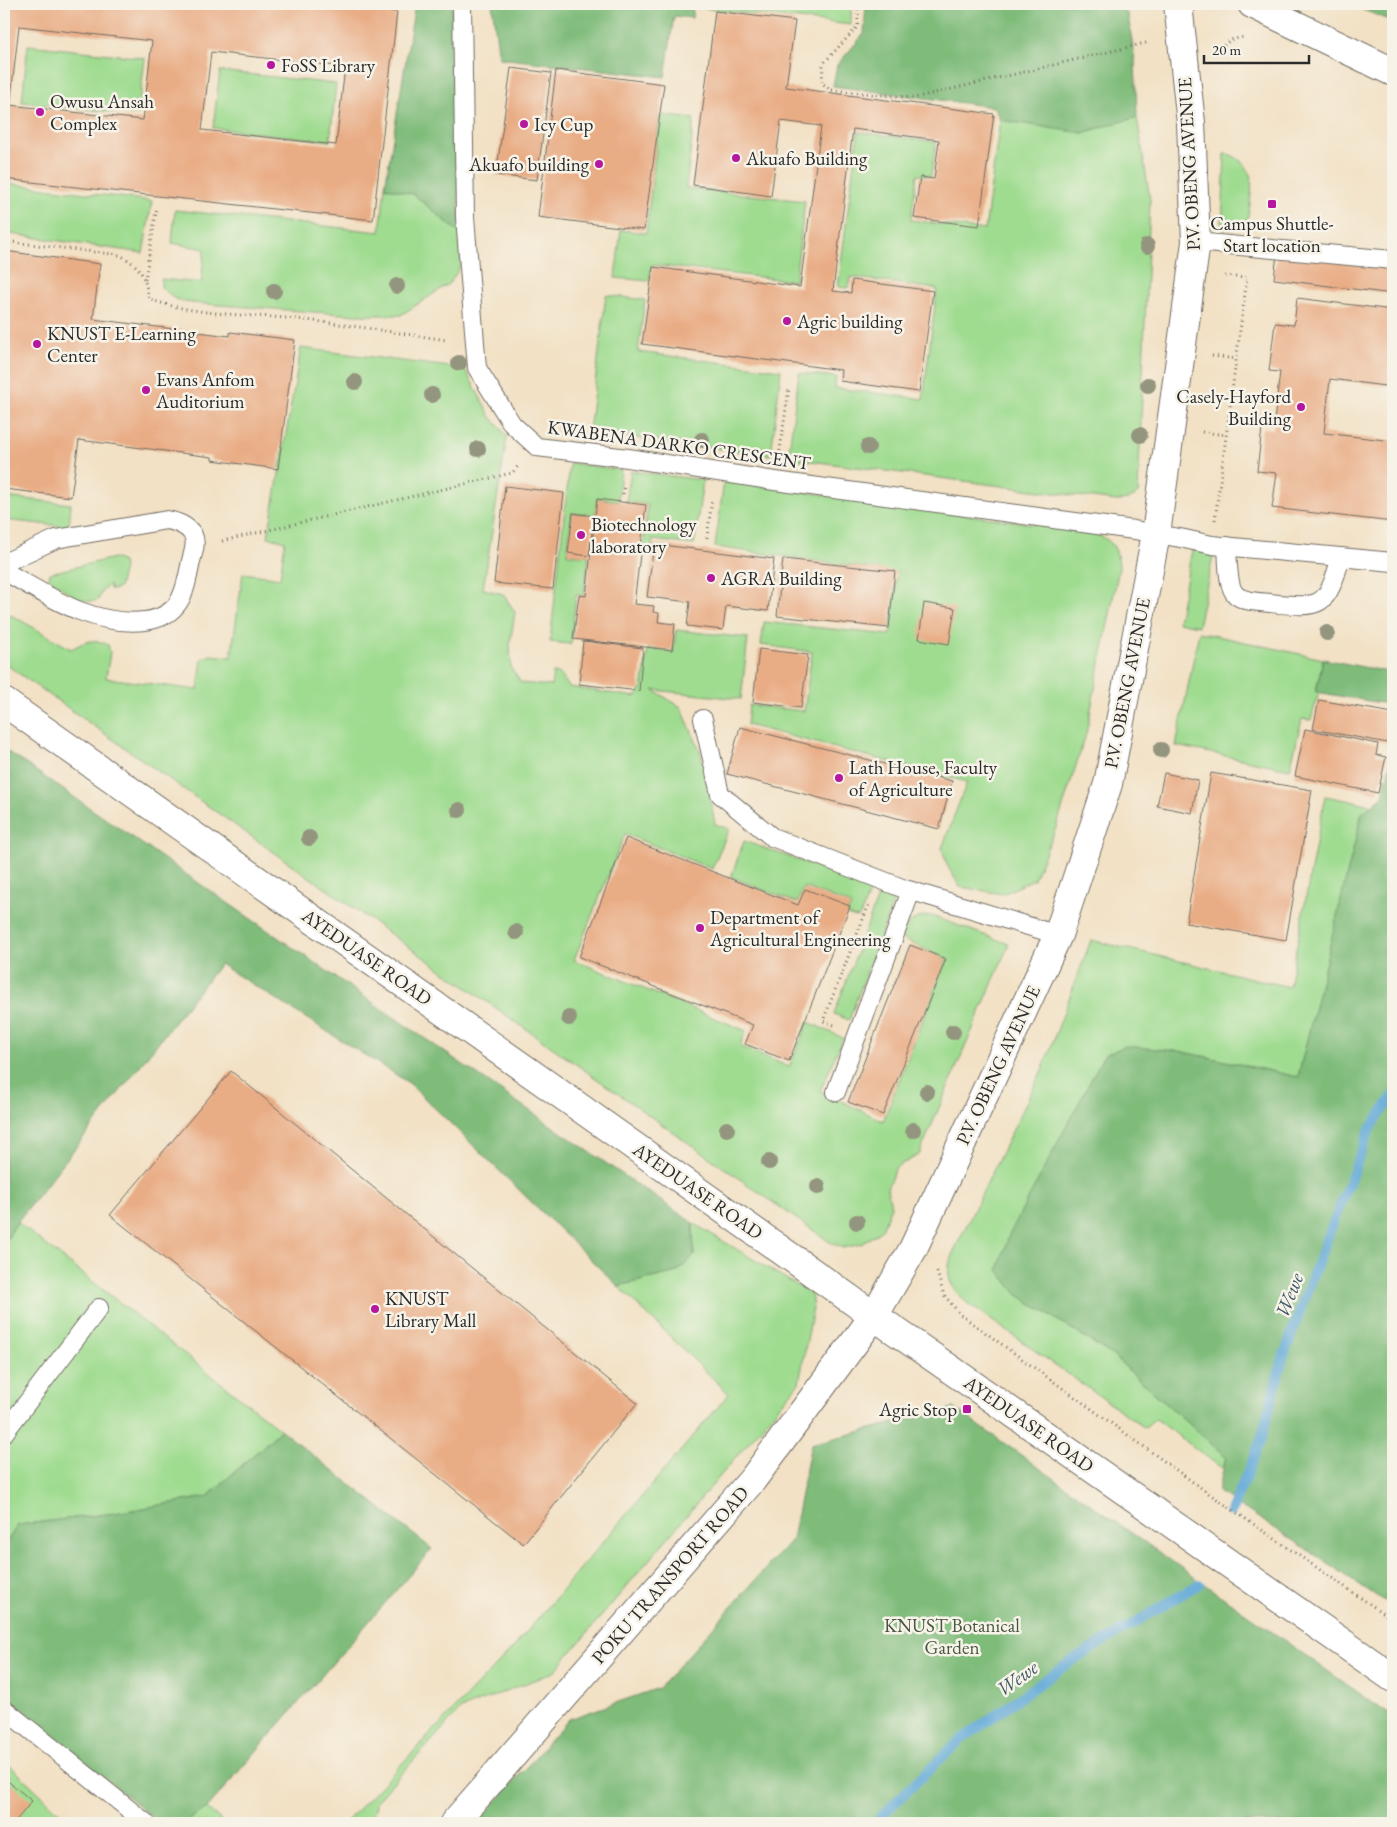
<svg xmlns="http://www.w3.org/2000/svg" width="1397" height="1827" viewBox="0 0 1397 1827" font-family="'EB Garamond',serif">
<rect width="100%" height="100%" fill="#f7f3e8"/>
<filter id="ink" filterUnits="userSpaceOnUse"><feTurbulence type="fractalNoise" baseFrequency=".02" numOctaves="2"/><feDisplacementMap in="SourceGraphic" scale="10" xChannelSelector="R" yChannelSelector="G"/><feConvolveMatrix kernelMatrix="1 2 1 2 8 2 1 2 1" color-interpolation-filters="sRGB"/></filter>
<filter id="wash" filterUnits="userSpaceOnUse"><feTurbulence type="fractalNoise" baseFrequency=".0096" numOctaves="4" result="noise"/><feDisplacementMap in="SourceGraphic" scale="20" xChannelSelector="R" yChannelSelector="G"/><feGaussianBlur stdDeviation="1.12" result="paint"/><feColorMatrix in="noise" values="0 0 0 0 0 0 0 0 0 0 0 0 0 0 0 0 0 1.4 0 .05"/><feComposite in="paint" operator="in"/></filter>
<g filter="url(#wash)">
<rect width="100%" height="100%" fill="#f2e1c5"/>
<g fill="#9fdc90" stroke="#65845e">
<path d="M693 4H851V25L693 7Z"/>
<path d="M28 45 145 58 138 115 22 102Z"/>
<path d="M220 71 336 84 330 141 213 128Z"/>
<path d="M660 115 694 119 686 188 805 201 795 281 652 265 649 281 615 278 621 230 646 233Z"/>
<path d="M1137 117 1150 200 1138 493C1131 500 1126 501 1116 501L788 458 799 373 836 377 835 388 923 399 937 289 850 277 848 288 838 287 858 132 936 142 931 176 917 175 911 220 985 230 1000 120 1082 133Z"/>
<path d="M1225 153C1235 156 1241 160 1247 168 1252 176 1252 186 1251 194 1249 215 1249 233 1222 229Z"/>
<path d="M4 183 152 201 143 253 4 233Z"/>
<path d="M385 187 413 194 460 233 461 265 450 283 401 315H356L192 303 175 299 161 287V279L201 283 205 249 172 243 175 210 380 232Z"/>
<path d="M606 295 645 300 638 352 781 370 771 455 589 432Z"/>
<path d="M301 348 465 369 490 416 507 436 483 589 503 594 515 612 510 644 511 668 521 683 551 686 553 673 560 674 569 687 636 697 642 689 648 649 673 652 676 630 748 638 741 699 653 690 681 707 701 753 715 824 729 829 712 869 625 834 574 960 746 1031 740 1046 789 1067 808 1022 843 1038 820 1091 883 1121 947 959 902 939C904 924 916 915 932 916L1009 944 919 1155 896 1167 887 1188 891 1206 882 1230 861 1244 843 1248 831 1243 4 663V611L71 649C85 642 93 637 108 645L110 652 106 678 198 690 202 659 210 655 231 657 243 573 280 578 285 541 268 537Z"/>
<path d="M570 463 621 470 618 501 597 498 595 515 572 513 567 554 589 556 584 596 576 595 571 644 550 642Z"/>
<path d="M631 471 703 480 694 545 653 540 652 547 643 546 648 505 626 502Z"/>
<path d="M724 481 1062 528C1091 534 1118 531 1119 568L1086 734 1056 828 1034 879 1003 894 960 887 947 865 942 848 967 782 747 725 749 705 804 711 812 652 761 645 764 622 890 635 897 572 715 547Z"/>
<path d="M4 497 71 504 69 527 4 520Z"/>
<path d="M1192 550 1214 552 1198 626 1178 622Z"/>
<path d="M114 558 123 562 124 568 119 588 113 590 110 589 109 584 101 593 98 600C79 606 65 588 49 579L50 573Z"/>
<path d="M1199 632 1323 659 1316 691 1319 692 1311 720 1302 719 1290 769 1176 746Z"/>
<path d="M1325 796 1372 805 1362 813 1298 1077 1179 1051 1017 1294 1112 1355 1226 1457 1223 1469 1156 1419 1145 1428 967 1303C951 1288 945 1279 951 1257L1043 1068 1091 940 1289 987Z"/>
<path d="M744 841 872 886 860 916 856 918 847 915 851 905 804 887 797 903 731 877Z"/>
<path d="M879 894 894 900 849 1020 834 1014Z"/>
<path d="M17 1222 281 1430 207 1497 115 1513 18 1525 4 1546V1244Z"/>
<path d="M693 1223 811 1294 813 1308 799 1383 554 1672 461 1709 377 1800 372 1823H345L513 1648 729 1394 618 1286 677 1272 694 1256Z"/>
<path d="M4 1760 71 1823H4Z"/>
<path d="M207 1808 224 1823H183Z"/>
</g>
<g fill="#7fbc7a" stroke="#557452">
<path d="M415 4H452L460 233 413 194 385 187Z"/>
<path d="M492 4H693L692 18 674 16 665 77 499 58Z"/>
<path d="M866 4H1119L1128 15 1135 61 1137 117 1082 133 1000 120 994 107 833 86 837 65 864 34Z"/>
<path d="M1349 4H1393V22Z"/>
<path d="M1323 659 1393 673V705L1316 692Z"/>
<path d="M4 749 693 1223 694 1256 677 1272 618 1286 409 1083 220 964 17 1222 4 1244Z"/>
<path d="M1393 750V1607L1287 1536 1218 1492 1226 1457 1112 1355 1017 1294 998 1270 1009 1235 1104 1055 1125 1046 1179 1051 1298 1077 1362 813 1383 796Z"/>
<path d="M954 1408 1393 1717V1823H477L569 1719 659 1688 792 1539 811 1444Z"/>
<path d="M281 1430 432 1549 207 1808 183 1823H159L4 1694V1546L18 1525 115 1513 207 1497Z"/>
</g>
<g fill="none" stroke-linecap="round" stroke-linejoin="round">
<g stroke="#5fa8d7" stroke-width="10">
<path d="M1231 1512 1261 1440 1282 1361 1311 1280 1370 1129 1393 1096"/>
<path d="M874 1823 958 1742 1070 1662 1199 1584"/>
</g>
</g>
<g id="blocks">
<g fill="#e9ad86" fill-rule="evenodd">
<path d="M4 4H321L397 12 373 220 4 179ZM19 26 152 41 143 120 10 105ZM211 52 345 67 336 145 202 130Z"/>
<path d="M715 11 795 21 786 87 994 114 979 226 914 218 920 177 934 179 939 140 853 129 833 291 851 293 852 280 933 291 919 392 840 381 841 370 642 344 653 267 800 287 821 126 781 121 771 196 693 185Z"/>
<path d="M511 68 551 73 537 180 496 175Z"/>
<path d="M556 70 664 84 644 230 538 217Z"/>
<path d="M4 251 100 264 93 319 230 336V332L295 340 278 469 212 460V457L79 440 71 497 4 489Z"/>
<path d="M1277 254 1393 268V294L1274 279Z"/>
<path d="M1297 298 1393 310V387L1330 379 1324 433 1393 441V522L1272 508 1277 473 1257 471 1262 428 1273 429 1280 372 1269 371 1275 323 1294 325Z"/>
<path d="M505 486 564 493 553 589 494 583Z"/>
<path d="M597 499 646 505 634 604 654 606 653 612 659 613 658 622 675 624 672 650 573 639 579 595 586 596Z"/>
<path d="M573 513 594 516 589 556 568 553Z"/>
<path d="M654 544 774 559 768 611 726 606 723 630 687 626 690 602 647 597Z"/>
<path d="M783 559 895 571 889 628 777 616Z"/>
<path d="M924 603 955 608 949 644 919 639Z"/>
<path d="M583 641 643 648 639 691 579 684Z"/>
<path d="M759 649 808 655 801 708 753 702Z"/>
<path d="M1319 700 1393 713V744L1313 729Z"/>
<path d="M740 727 952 781 939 829 727 774Z"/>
<path d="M1305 729 1378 744 1376 755 1386 757 1378 793 1295 776Z"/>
<path d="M1164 773 1198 780 1192 813 1157 806Z"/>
<path d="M1211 773 1312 790 1286 940 1186 923Z"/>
<path d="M626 838 798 905 805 889 850 906 789 1061 745 1044 753 1025 579 957Z"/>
<path d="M910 945 946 959 883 1115 848 1102Z"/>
<path d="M231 1071 637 1403 523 1544 110 1215Z"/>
<path d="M4 1778 32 1801 14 1823H4Z"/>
</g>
</g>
</g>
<g filter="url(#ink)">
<use href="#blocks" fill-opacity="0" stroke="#716b61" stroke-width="1"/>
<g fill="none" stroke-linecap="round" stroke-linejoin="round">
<g stroke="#716b61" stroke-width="20">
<g id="service">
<path d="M462 4 465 217 477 368 512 424 537 447 628 458 775 481 1134 530 1180 538 1212 545 1393 562"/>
<path d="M1196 242 1393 260"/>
<path d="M1227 546C1228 559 1227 587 1236 595 1244 602 1260 602 1270 603 1322 608 1326 609 1341 557"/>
<path d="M4 563 56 539 167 520C177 522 187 525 193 535 197 543 193 553 191 561 185 591 182 616 145 621 92 627 47 595 4 571"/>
<path d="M703 719 720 794 772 837 902 888 1058 935"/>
<path d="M836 1092 911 891"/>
<path d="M4 1433 99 1308"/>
<path d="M4 1709 146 1823"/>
</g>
</g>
<g stroke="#716b61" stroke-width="30">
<g id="minor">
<path d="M1252 4 1393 72"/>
<path d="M454 1823 753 1479 874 1316 913 1249 1058 935 1108 784 1156 534 1196 242 1191 123 1178 4"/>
</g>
</g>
<g stroke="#716b61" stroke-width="30">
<path id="tertiary" d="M4 702 576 1105 874 1316 1393 1678"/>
</g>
<g stroke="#716b61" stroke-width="3" stroke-dasharray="1 4" stroke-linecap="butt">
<path d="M858 4V26L823 64 822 83 831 90 914 98 1150 42"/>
<path d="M1216 52 1230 40 1244 37"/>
<path d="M4 241 120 255C142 268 144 274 149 299 195 316 247 314 296 319 346 324 397 333 447 340"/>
<path d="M145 280 157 206"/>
<path d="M1212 356 1236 359"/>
<path d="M1202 432 1226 435"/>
<path d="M779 456 789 388"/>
<path d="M623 494 624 485"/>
<path d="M1215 520 1247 278 1224 276"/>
<path d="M707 538 712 499"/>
<path d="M222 541 512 473 519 465"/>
<path d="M834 1025 823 1021 869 904"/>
<path d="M937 1272 944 1295 961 1315 1211 1495 1393 1620"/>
</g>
<use href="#service" stroke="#fff" stroke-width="18"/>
<use href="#minor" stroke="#fff" stroke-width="28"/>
<use href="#tertiary" stroke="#fff" stroke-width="28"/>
</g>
<g fill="#94957e">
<circle cx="1147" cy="246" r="8"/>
<circle cx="397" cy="286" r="8"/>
<circle cx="274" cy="291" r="8"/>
<circle cx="459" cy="363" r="8"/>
<circle cx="355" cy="382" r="8"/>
<circle cx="1148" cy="385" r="8"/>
<circle cx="432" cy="395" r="8"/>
<circle cx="1140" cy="435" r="8"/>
<circle cx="702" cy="440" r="8"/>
<circle cx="868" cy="447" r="8"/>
<circle cx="478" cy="449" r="8"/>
<circle cx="1327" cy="633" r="8"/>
<circle cx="1161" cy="750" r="8"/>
<circle cx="459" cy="810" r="8"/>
<circle cx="309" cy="838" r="8"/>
<circle cx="516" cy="932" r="8"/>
<circle cx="569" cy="1018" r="8"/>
<circle cx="953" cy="1032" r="8"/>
<circle cx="927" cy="1092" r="8"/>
<circle cx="727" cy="1129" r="8"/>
<circle cx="913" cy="1130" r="8"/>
<circle cx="769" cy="1162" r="8"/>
<circle cx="818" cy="1187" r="8"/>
<circle cx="857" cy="1222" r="8"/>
</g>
</g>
<g fill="#b5179e" stroke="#f7f3e8" stroke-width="2">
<circle cx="271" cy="65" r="5"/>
<circle cx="40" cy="112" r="5"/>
<circle cx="524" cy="124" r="5"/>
<circle cx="736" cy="158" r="5"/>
<circle cx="599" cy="164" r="5"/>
<rect x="1267" y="199" width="10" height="10" rx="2.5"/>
<circle cx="787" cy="321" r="5"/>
<circle cx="37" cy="344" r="5"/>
<circle cx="146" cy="390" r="5"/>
<circle cx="1301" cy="407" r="5"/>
<circle cx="581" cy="535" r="5"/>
<circle cx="711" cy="578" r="5"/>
<circle cx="839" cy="778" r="5"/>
<circle cx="700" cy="928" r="5"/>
<circle cx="375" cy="1309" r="5"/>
<rect x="962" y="1404" width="10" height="10" rx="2.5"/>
</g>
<g text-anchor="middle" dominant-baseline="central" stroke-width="5" stroke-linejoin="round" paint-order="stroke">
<g font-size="19" fill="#2b2b2b" stroke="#f7f3e8" text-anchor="start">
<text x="281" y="65">FoSS Library</text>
<text x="50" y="101">Owusu Ansah<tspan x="50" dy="22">Complex</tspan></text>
<text x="534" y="124">Icy Cup</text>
<text x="746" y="158">Akuafo Building</text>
<text x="589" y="164" text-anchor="end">Akuafo building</text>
<text x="1272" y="223" text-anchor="middle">Campus Shuttle-<tspan x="1272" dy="22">Start location</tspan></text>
<text x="797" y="321">Agric building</text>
<text x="47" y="333">KNUST E-Learning<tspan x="47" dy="22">Center</tspan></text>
<text x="156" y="379">Evans Anfom<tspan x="156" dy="22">Auditorium</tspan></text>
<text x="1291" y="396" text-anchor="end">Casely-Hayford<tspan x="1291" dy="22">Building</tspan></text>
<text x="591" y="524">Biotechnology<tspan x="591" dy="22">laboratory</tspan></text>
<text x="721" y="578">AGRA Building</text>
<text x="849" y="767">Lath House, Faculty<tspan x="849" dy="22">of Agriculture</tspan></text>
<text x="710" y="917">Department of<tspan x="710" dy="22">Agricultural Engineering</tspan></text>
<text x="385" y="1298">KNUST<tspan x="385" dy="22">Library Mall</tspan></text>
<text x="957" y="1409" text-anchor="end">Agric Stop</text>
</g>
<g font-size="19" fill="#2b2b2b" stroke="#f7f3e8">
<text transform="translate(1189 164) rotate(-93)">P.V. OBENG AVENUE</text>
<text transform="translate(679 445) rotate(8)">KWABENA DARKO CRESCENT</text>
<text transform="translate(1127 683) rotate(-79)">P.V. OBENG AVENUE</text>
<text transform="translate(367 957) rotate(35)">AYEDUASE ROAD</text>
<text transform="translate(998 1065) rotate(-65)">P.V. OBENG AVENUE</text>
<text transform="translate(698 1191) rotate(35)">AYEDUASE ROAD</text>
<text transform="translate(1029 1424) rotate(35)">AYEDUASE ROAD</text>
<text transform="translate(670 1575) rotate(-49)">POKU TRANSPORT ROAD</text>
</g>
<g font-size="19" fill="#485744" stroke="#f7f3e8">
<text x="952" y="1625">KNUST Botanical<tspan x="952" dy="22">Garden</tspan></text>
</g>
<g font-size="20" font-style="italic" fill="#3d5767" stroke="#f7f3e8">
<text transform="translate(1289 1295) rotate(-69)">Wewe</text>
<text transform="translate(1017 1678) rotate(-36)">Wewe</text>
</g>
</g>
<rect width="1397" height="1827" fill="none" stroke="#f7f3e8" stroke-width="20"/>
<path d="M1204 55v8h105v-8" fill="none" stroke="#2b2b2b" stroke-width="2.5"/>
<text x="1212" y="55" font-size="15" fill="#2b2b2b" stroke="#f7f3e8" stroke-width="4" paint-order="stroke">20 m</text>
</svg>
